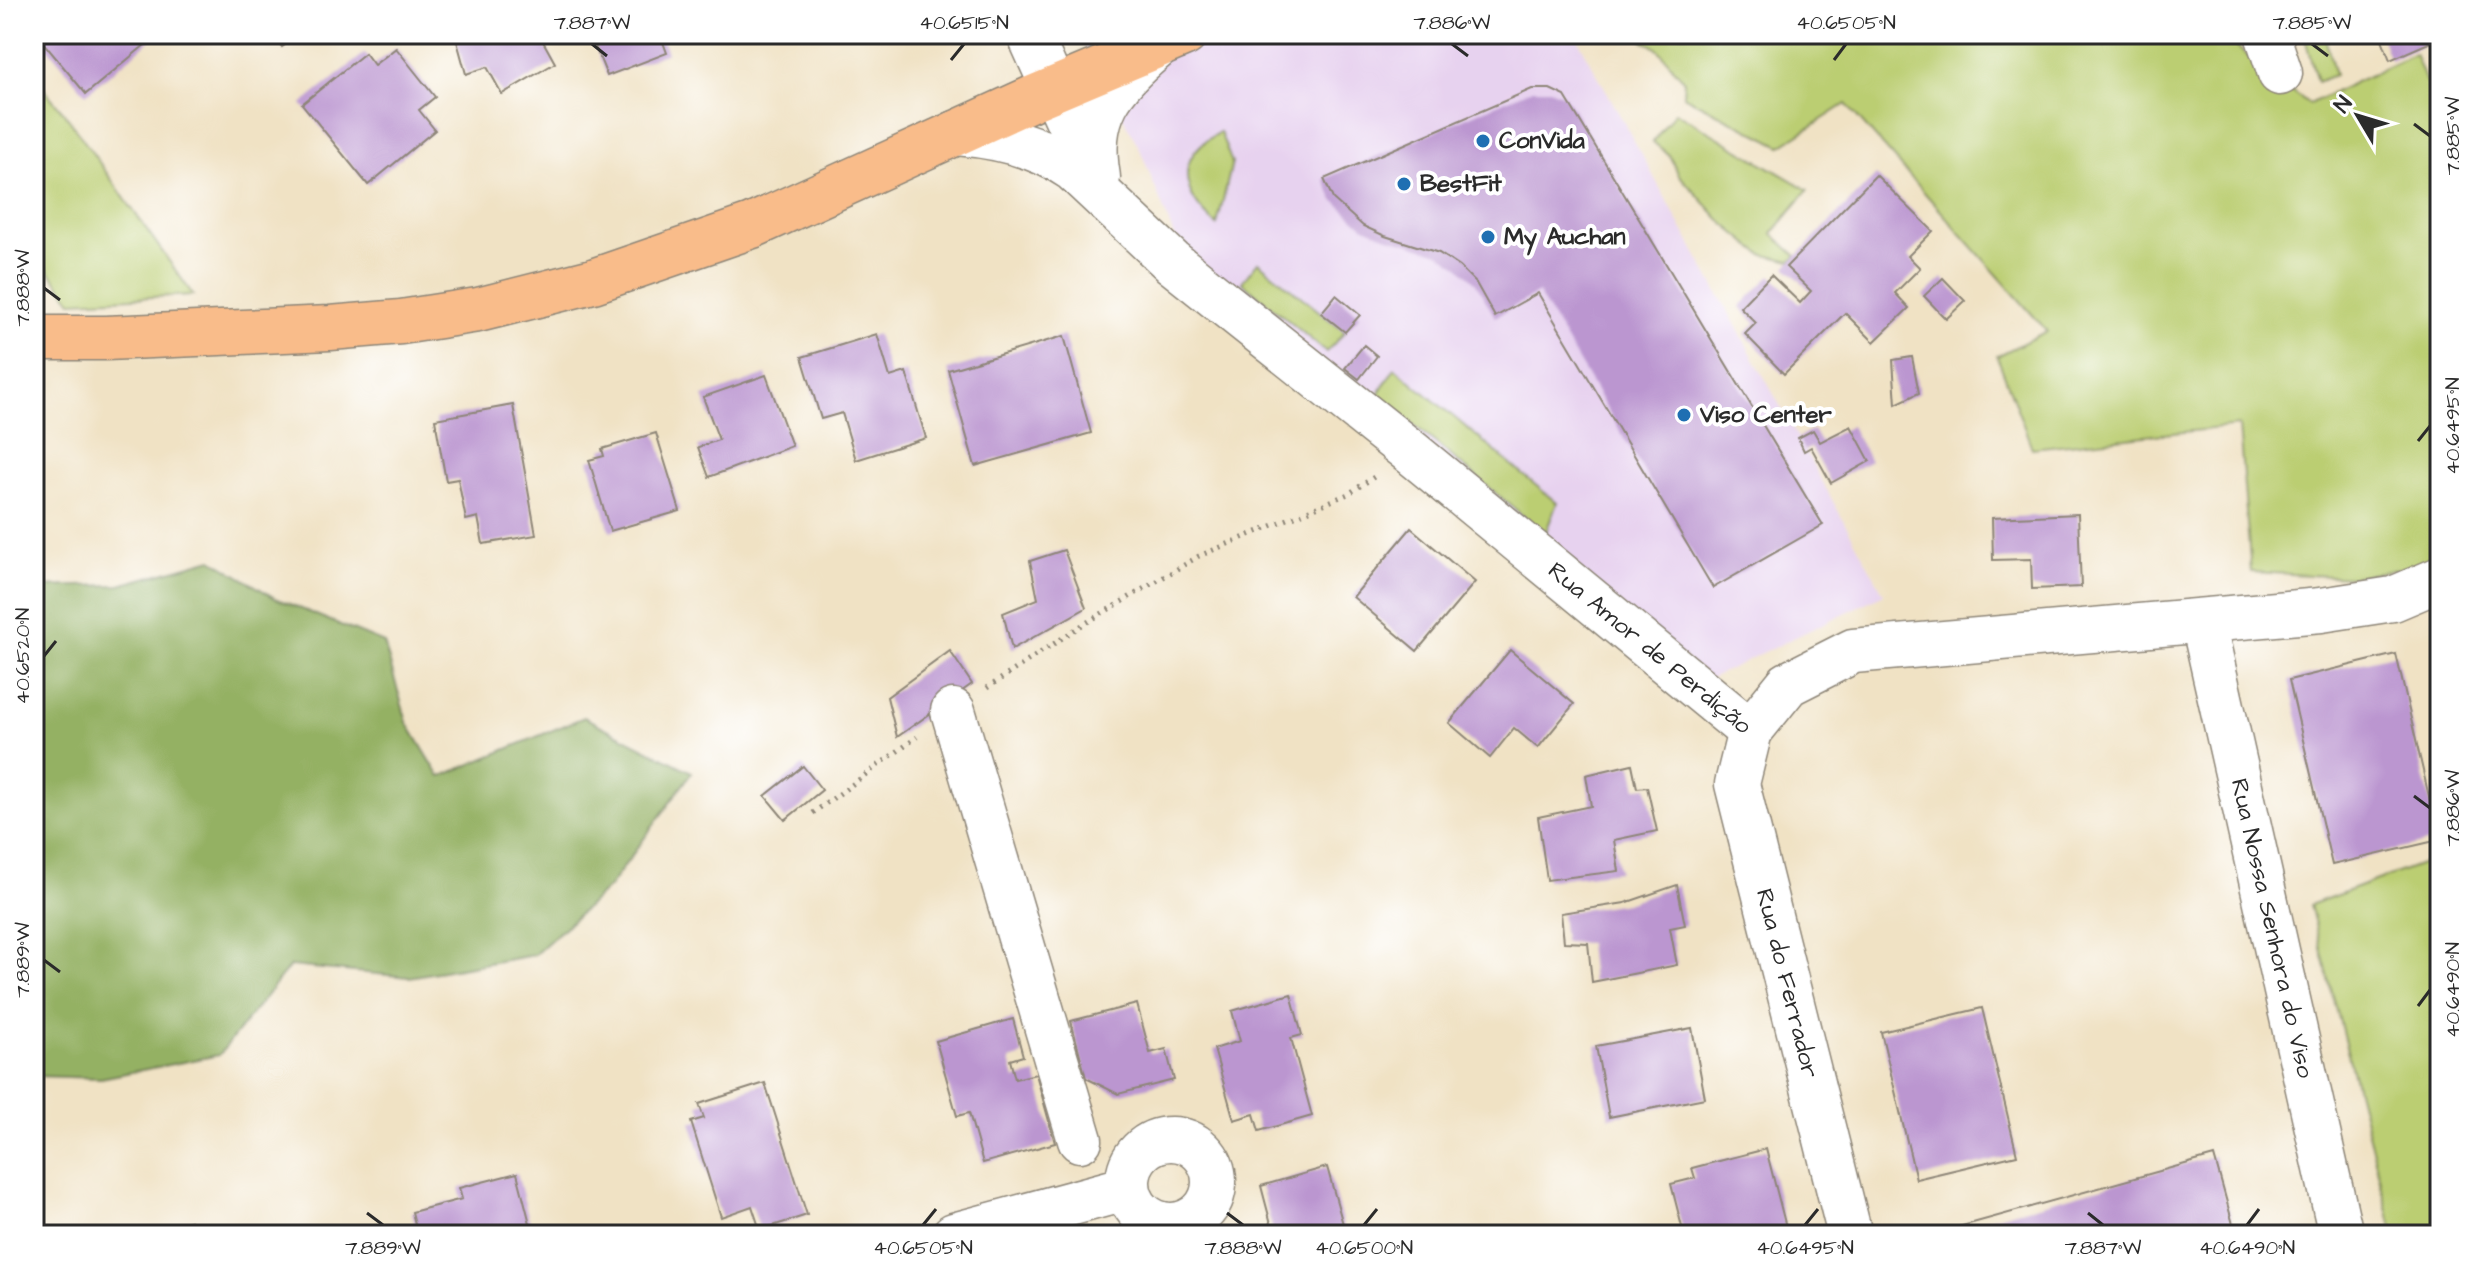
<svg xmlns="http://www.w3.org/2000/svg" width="2474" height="1269" viewBox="0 0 2474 1269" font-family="'Architects Daughter',sans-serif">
<rect width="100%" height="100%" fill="#fff"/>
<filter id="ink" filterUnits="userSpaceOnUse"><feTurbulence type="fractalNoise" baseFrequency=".0125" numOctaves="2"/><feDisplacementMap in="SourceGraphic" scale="16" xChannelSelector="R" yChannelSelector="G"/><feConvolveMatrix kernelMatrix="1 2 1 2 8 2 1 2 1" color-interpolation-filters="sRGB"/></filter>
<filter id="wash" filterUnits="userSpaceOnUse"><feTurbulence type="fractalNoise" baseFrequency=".006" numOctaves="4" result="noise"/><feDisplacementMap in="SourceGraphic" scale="32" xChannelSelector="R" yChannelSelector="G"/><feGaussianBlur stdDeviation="1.8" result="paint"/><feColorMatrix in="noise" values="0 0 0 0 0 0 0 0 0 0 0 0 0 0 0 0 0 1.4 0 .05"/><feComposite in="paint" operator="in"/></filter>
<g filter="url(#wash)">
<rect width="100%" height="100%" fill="#f0e2c4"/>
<path fill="#e7d2ef" d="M1078 34H1575L1884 594 1709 679 1179 249 1140 149Z"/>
<g fill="#bbce72" stroke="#737c4e" stroke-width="2">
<path d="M1641 34H2220L2309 104 2415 54 2440 118V557L2414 566 2352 577 2251 572 2239 426 2032 448 1997 356 2047 331 1846 104 1781 146 1683 96 1684 80C1669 66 1662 46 1644 42Z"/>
<path d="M2304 34H2324L2335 75 2317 82Z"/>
<path d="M34 77 65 114 193 295 72 301 40 260 34 259Z"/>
<path d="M1675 112 1808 190 1772 234 1797 256 1791 261 1761 254 1723 223 1679 175 1669 155 1653 142Z"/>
<path d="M1220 132 1232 163 1217 225C1181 195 1172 157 1220 132Z"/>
<path d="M1258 262 1345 332 1326 352 1242 282Z"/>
<path d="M1395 368 1557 503 1545 534 1378 395Z"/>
<path d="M2440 857V1235H2394L2310 905Z"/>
</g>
<path fill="#94b164" stroke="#606e48" stroke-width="2" d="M212 559 275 598 384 643 407 722 440 777 584 717 692 772 609 887 534 955 409 977 290 966 219 1055 101 1078 34 1076V587L120 585Z"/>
<g id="blocks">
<g fill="#bb96d0">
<path d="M36 34H158L86 94Z"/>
<path d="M273 34H300L282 47Z"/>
<path d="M455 34H539L555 63 502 94 487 67 466 74Z"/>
<path d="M590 34H660L667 53 607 76Z"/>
<path d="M2380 34H2440V38L2390 60Z"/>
<path d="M396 48 435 97 419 110 435 130 368 185 302 104 365 53 374 65Z"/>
<path d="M1532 89H1550L1565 96 1823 525 1713 588 1538 293 1495 317 1476 283 1460 267 1439 253 1385 236 1363 226 1333 199 1324 179Z"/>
<path d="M1876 175 1933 231 1908 256 1920 268 1895 293 1909 308 1874 342 1845 313 1784 374 1745 334 1756 323 1740 307 1771 275 1800 303 1811 291 1786 267Z"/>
<path d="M1943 278 1965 301 1946 319 1924 296Z"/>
<path d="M1336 295 1360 315 1345 332 1321 313Z"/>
<path d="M877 334 890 377 906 372 926 438 856 460 842 413 821 419 802 357Z"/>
<path d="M1064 336 1091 433 975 466 948 370Z"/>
<path d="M1364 345 1377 356 1359 379 1345 368Z"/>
<path d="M1912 357 1919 393 1896 404 1893 360Z"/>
<path d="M766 375 792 446 709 477 698 447 719 440 703 397Z"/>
<path d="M513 405 536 535 483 544 478 517 466 520 458 479 446 481 435 419Z"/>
<path d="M1851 426 1870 461 1831 483 1811 447 1804 451 1798 438 1813 430 1820 442Z"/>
<path d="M656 433 680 511 610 531 589 460 604 456 602 449Z"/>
<path d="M2078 514 2081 587 2032 589 2031 559 1993 560 1992 518Z"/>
<path d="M1411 528 1475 582 1417 651 1353 597Z"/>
<path d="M1064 550 1086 608 1012 649 1003 613 1038 599 1030 561Z"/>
<path d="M1510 650 1574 704 1538 748 1514 728 1490 758 1449 723Z"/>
<path d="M950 651 972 684 897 737 887 697Z"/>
<path d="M2396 654 2439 840 2332 865 2289 680Z"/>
<path d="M1632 764 1637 788 1647 787 1657 831 1614 840 1619 871 1547 880 1538 817 1591 806 1586 775Z"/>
<path d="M803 766 822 790 785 820 765 796Z"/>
<path d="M1677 885 1685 925 1670 928 1677 965 1592 982 1588 943 1564 942 1561 913 1625 903Z"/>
<path d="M1291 994 1302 1035 1291 1038 1312 1116 1259 1131 1254 1114 1234 1120 1214 1049 1240 1041 1232 1011Z"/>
<path d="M1137 1004 1150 1053 1166 1049 1174 1080 1118 1094 1086 1078 1071 1021Z"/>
<path d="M1982 1008 2017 1155 1916 1179 1881 1032Z"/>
<path d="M1013 1019 1023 1056 1010 1060 1015 1079 1036 1074 1055 1143 983 1163 969 1113 957 1116 936 1041Z"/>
<path d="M1692 1028 1705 1098 1609 1117 1596 1046Z"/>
<path d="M765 1083 807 1215 760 1230 752 1206 721 1217 691 1122 704 1118 699 1104Z"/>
<path d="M1766 1149 1788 1235H1684L1671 1184 1695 1178 1692 1168Z"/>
<path d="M2214 1156 2236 1235H1933V1234Z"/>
<path d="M1327 1167 1346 1235H1274L1261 1186Z"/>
<path d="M517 1173 533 1235H411L417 1232 412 1212 462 1199 459 1188Z"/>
<path d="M190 1221 194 1235H139V1234Z"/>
</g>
</g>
</g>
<g filter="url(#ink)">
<use href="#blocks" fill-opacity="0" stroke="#8e8678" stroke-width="2"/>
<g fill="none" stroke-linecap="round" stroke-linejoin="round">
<g stroke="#8e8678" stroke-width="47">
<g id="minor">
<path d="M1029 34 1097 185"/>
<path d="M2267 34 2280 73"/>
<path id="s1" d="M956 133C998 136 1038 145 1073 169L1172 262 1412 453 1750 731 1788 684 1853 651 2321 610 2393 599 2440 579"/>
<path d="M1098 177C1087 115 1111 86 1156 48"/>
<path id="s2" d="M2203 622 2341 1235"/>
<path d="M953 711 1080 1140"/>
<path id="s3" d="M1750 731 1737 784 1850 1235"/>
<circle cx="1171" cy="1182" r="43"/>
<path d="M954 1235 1128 1188"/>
</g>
</g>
<g stroke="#8e8678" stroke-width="47">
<path id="major" d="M34 338H106L330 328 401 322 478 310 593 281 752 226 1033 98 1185 34"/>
</g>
<g stroke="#8e8678" stroke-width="5" stroke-dasharray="2 6" stroke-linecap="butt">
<path d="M987 688 1079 627 1199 556 1348 494 1374 477"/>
<path d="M813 813 917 737"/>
</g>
<use href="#minor" stroke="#fff" stroke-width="44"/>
<use href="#major" stroke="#f9bc8a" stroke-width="44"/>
</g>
</g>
<path fill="none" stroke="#2b2b2b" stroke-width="3" d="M592 44 607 56M1452 44 1468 56M2312 44 2328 56M951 60 964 44M1834 60 1846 44M2414 124 2430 136M44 288 60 300M2418 441 2430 426M44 656 56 641M2414 796 2430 808M44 960 60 972M2418 1006 2430 990M367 1213 383 1225M1227 1213 1243 1225M2088 1213 2103 1225M923 1225 936 1209M1364 1225 1377 1209M1805 1225 1818 1209M2247 1225 2259 1209"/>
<g fill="#1f6fb2" stroke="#fff" stroke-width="3">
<circle cx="1483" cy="141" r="8"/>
<circle cx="1404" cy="184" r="8"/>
<circle cx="1488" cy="237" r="8"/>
<circle cx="1684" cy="415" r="8"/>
</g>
<g text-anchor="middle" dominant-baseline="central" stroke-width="8" stroke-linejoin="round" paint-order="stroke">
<g font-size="24" font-weight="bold" fill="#2b2b2b" stroke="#fff" text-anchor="start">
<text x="1499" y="141">ConVida</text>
<text x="1420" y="184">BestFit</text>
<text x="1504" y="237">My Auchan</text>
<text x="1700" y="415">Viso Center</text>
</g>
<g font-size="24" fill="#2b2b2b" stroke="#fff">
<text stroke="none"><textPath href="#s1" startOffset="874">Rua Amor de Perdição</textPath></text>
<text stroke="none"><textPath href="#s2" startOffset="314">Rua Nossa Senhora do Viso</textPath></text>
<text stroke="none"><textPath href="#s3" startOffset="260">Rua do Ferrador</textPath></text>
</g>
</g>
<rect width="2474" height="1269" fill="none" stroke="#fff" stroke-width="88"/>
<g transform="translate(2358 116) rotate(308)" stroke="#ffffff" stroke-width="6" paint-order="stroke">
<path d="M0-6L14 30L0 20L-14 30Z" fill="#2b2b2b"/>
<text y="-12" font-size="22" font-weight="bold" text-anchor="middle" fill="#2b2b2b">N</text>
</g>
<rect x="44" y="44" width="2386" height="1181" fill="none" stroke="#2b2b2b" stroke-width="3"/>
<g font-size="20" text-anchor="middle" fill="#2b2b2b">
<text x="592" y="29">7.887°W</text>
<text x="964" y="29">40.6515°N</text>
<text x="1452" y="29">7.886°W</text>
<text x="1846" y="29">40.6505°N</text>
<text x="2312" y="29">7.885°W</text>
<text transform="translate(2452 136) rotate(-90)" y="7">7.885°W</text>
<text transform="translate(22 288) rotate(-90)" y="7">7.888°W</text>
<text transform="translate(2452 426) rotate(-90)" y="7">40.6495°N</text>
<text transform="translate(22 656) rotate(-90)" y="7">40.6520°N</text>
<text transform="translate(2452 808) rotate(-90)" y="7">7.886°W</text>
<text transform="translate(22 960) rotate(-90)" y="7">7.889°W</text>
<text transform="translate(2452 990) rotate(-90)" y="7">40.6490°N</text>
<text x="383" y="1254">7.889°W</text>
<text x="923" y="1254">40.6505°N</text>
<text x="1243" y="1254">7.888°W</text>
<text x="1364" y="1254">40.6500°N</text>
<text x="1805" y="1254">40.6495°N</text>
<text x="2103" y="1254">7.887°W</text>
<text x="2247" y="1254">40.6490°N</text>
</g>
</svg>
